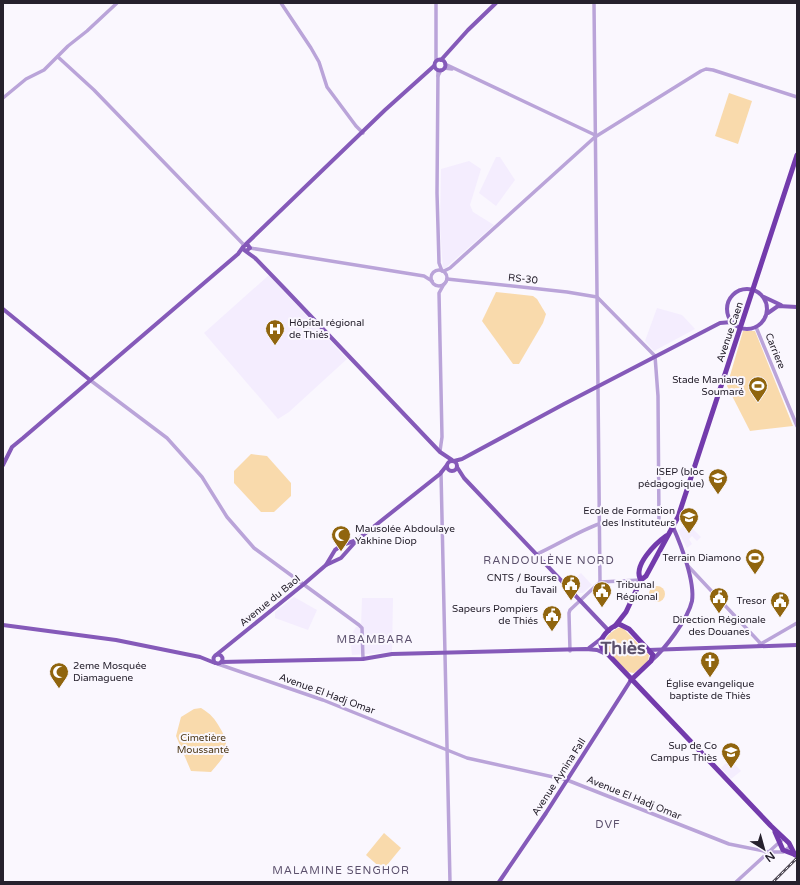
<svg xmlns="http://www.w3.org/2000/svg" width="800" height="885" viewBox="0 0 800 885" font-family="'Varela Round',sans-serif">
<rect width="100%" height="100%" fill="#faf7fe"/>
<g fill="#f4edfe">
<path d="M496 157H500L515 180 496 206 479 193Z"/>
<path d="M469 161 481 169 470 205 473 212 494 225 443 270 440 226 441 169Z"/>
<path d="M269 275 347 359 289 412 278 419 204 333Z"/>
<path d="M657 308 682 315 695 329 654 351 645 341Z"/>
<path d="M687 523 701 537 697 541 692 536 689 539 692 544 687 548 678 531Z"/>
<path d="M581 573 592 585 583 593H579L570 583Z"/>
<path d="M294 597 317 610 308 630 275 618V612Z"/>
<path d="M362 598H393L392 652 352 655 350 637 356 627 361 626Z"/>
<path d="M730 759 741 771 731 779 721 768Z"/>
</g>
<g fill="#f9daac">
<path d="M729 93 752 101 738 144 715 136Z"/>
<path d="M496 292 533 296 537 299 546 314 543 323 519 364H513L482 321Z"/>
<path d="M743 331H755L793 426 750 431 727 386Z"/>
<path d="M251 454 267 456 291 483V496L274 512H261L234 483V471Z"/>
<circle cx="657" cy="594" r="8"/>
<path d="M622 627 649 655 648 661 634 673 628 672 604 647C602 639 614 628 622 627Z"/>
<path d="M201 708C211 714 215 719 220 728 232 748 225 756 211 772L191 771 176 736 181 717 194 709Z"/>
<path d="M384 833 401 848 383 870 366 855Z"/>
</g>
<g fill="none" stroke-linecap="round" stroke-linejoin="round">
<g stroke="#baa4d9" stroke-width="3.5">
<path d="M281 3 311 48 319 62 327 87 356 126 363 133"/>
<path d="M436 3V61"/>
<path d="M594 3 600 582"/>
<path d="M58 57 94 90 244 245"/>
<path d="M445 64 595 135"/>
<path d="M444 68 452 69"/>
<path d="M438 70 437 193 439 263 442 271"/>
<path d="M438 76 441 70"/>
<path d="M3 98 26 79 44 70 68 46 87 31 117 3"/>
<path d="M250 248 424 276 432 281"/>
<circle cx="439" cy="278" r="8"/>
<path d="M444 271 450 268 595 137 701 71 706 69 713 70 797 97"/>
<path d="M447 279 567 292 597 297 655 356 658 396 659 523"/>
<path d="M756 327 797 426"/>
<path d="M90 380 167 438 202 477 227 517 254 548 359 625 362 628 363 659"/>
<path d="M440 451 442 437 439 293 444 284"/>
<path d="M441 472 450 882"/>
<path d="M537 554C555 546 581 530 599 524 612 521 663 519 673 527"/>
<path d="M688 566 763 646"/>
<path d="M759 645 797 623"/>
<path d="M570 651 569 613 570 610 600 582 641 580"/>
<path d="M218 664 323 700 467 758 567 780 729 844 769 852H783L791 846"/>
<path d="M736 882 784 838"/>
</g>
<g stroke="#855ab9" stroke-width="4">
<circle cx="440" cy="65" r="5.5"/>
<path d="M441 60 468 30 496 3"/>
<path d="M246 244 385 110 434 66"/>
<path d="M246 251 250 248 247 244 243 247 244 250 255 258 284 288 440 452 452 460"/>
<circle cx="747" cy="309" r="20"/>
<path d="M764 297 781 305"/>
<path d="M3 309 90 380"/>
<path d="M768 313 778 306 797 307"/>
<circle cx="452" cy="466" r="5"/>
<path d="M454 461 462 459 564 404 720 323 732 322"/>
<path d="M3 465 12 447 23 438 238 254 243 247"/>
<path d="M457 467 464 478 609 631"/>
<path d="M326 565 341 558 357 540 440 474 447 465"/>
<path d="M3 625 116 640 200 657 215 663"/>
<path d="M589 648 602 638"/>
<path d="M648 650 797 645"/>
<circle cx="218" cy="659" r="4.5"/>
<path d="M216 655 304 584 326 565 335 550 342 545 357 540"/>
<path d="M651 661C665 649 688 619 692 601 695 581 681 545 673 527"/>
<path d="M221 662 363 659 392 654 586 649 597 650 606 654"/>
<path d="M499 882 546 813 631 680"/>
</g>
<g stroke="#733bac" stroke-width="5">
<path d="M641 580C632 566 656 543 666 536"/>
<path d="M615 626 626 612 641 580 646 576 678 517 797 155"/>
<path d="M631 680 651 661 653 655 629 629 619 624C610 627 597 639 602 648L771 826 789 843 795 855"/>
<path d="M775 832 783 850 796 855"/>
</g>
<g stroke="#4f4a55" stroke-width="2.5">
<path id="rail" d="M773 882 797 858"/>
</g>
<use href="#rail" stroke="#faf7fe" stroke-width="1" stroke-dasharray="3" stroke-linecap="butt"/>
</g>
<defs>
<g id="hospital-pin" transform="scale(1)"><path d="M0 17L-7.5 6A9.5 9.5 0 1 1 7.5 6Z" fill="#90650e" stroke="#faf7fe"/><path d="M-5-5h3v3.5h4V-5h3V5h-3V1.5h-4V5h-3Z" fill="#fff"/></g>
<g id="stadium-pin" transform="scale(1)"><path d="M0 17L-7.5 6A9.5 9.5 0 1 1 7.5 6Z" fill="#90650e" stroke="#faf7fe"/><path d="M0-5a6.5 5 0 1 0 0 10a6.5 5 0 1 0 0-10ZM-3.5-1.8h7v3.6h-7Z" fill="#fff"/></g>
<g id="university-pin" transform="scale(1)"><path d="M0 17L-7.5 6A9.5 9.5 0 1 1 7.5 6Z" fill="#90650e" stroke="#faf7fe"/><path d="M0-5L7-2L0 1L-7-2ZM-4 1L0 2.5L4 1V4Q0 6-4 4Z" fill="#fff"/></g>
<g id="mosque-pin" transform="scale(1)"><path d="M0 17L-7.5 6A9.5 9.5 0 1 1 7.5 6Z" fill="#90650e" stroke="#faf7fe"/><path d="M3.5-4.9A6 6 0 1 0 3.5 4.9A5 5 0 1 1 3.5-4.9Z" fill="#fff"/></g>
<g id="civic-pin" transform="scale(1)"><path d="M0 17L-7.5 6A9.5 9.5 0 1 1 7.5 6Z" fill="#90650e" stroke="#faf7fe"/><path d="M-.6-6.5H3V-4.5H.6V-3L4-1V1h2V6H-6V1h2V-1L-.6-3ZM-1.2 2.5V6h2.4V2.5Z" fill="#fff"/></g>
<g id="church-pin" transform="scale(1)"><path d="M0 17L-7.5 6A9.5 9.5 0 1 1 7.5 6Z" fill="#90650e" stroke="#faf7fe"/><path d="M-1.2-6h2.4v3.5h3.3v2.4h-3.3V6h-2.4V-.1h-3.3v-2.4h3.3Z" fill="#fff"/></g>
</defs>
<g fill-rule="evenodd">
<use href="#hospital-pin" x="275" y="329"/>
<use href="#stadium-pin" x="758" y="386"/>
<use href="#university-pin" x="718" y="478"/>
<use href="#university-pin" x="689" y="517"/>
<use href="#mosque-pin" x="341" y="535"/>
<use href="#stadium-pin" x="755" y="558"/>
<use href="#civic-pin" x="571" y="584"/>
<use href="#civic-pin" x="602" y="591"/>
<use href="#civic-pin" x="719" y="597"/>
<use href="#civic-pin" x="780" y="601"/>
<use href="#civic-pin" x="552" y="615"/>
<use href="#church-pin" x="710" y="661"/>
<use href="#mosque-pin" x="59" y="672"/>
<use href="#university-pin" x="731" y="752"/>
</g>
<g text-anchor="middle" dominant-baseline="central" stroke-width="4" stroke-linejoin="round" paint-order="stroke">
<g font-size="10" fill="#26212d" stroke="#faf7fe">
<text transform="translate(523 279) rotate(6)">RS-30</text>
<text transform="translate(730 332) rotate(-71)">Avenue Caen</text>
<text transform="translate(775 351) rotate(68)">Carriere</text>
<text transform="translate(270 601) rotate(-39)">Avenue du Baol</text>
<text transform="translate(327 694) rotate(20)">Avenue El Hadj Omar</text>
<text transform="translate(559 777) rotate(-57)">Avenue Aynina Fall</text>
<text transform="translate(634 798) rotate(22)">Avenue El Hadj Omar</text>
</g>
<g font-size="10" fill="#26212d" stroke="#faf7fe" text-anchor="end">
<text x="289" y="323" text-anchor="start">Hôpital régional<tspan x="289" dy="12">de Thiés</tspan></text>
<text x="744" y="380">Stade Maniang<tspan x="744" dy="12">Soumaré</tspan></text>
<text x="704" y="472">ISEP (bloc<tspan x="704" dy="12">pédagogique)</tspan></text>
<text x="675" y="511">Ecole de Formation<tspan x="675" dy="12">des Instituteurs</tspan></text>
<text x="355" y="529" text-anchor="start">Mausolée Abdoulaye<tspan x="355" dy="12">Yakhine Diop</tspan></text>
<text x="741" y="558">Terrain Diamono</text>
<text x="557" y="578">CNTS / Bourse<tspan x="557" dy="12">du Tavail</tspan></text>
<text x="616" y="585" text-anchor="start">Tribunal<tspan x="616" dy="12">Régional</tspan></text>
<text x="766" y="601">Tresor</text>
<text x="538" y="609">Sapeurs Pompiers<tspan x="538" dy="12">de Thiés</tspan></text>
<text x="719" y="620" text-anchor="middle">Direction Régionale<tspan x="719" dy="12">des Douanes</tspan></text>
<text x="73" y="666" text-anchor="start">2eme Mosquée<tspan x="73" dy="12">Diamaguene</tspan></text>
<text x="710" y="684" text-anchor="middle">Église evangelique<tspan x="710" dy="12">baptiste de Thiès</tspan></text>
<text x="717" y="746">Sup de Co<tspan x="717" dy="12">Campus Thiès</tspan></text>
</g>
<g font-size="10" fill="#4c3715" stroke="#faf7fe">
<text x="203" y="738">Cimetière<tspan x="203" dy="12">Moussanté</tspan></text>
</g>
<g font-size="11" letter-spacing="1" fill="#5b506c" stroke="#faf7fe">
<text x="549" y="560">RANDOULÈNE NORD</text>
<text x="375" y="639">MBAMBARA</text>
<text x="608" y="824">DVF</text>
<text x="341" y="870">MALAMINE SENGHOR</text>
</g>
<g font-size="18" font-weight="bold" fill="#5b506c" stroke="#faf7fe">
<text x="623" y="648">Thiès</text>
</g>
</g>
<rect width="800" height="885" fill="none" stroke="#26212d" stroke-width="8"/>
<g transform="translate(764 849) rotate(143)" stroke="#faf7fe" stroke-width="3" paint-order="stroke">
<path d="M0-3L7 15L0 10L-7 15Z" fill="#26212d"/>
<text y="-6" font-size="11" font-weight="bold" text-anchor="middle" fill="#26212d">N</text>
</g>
</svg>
